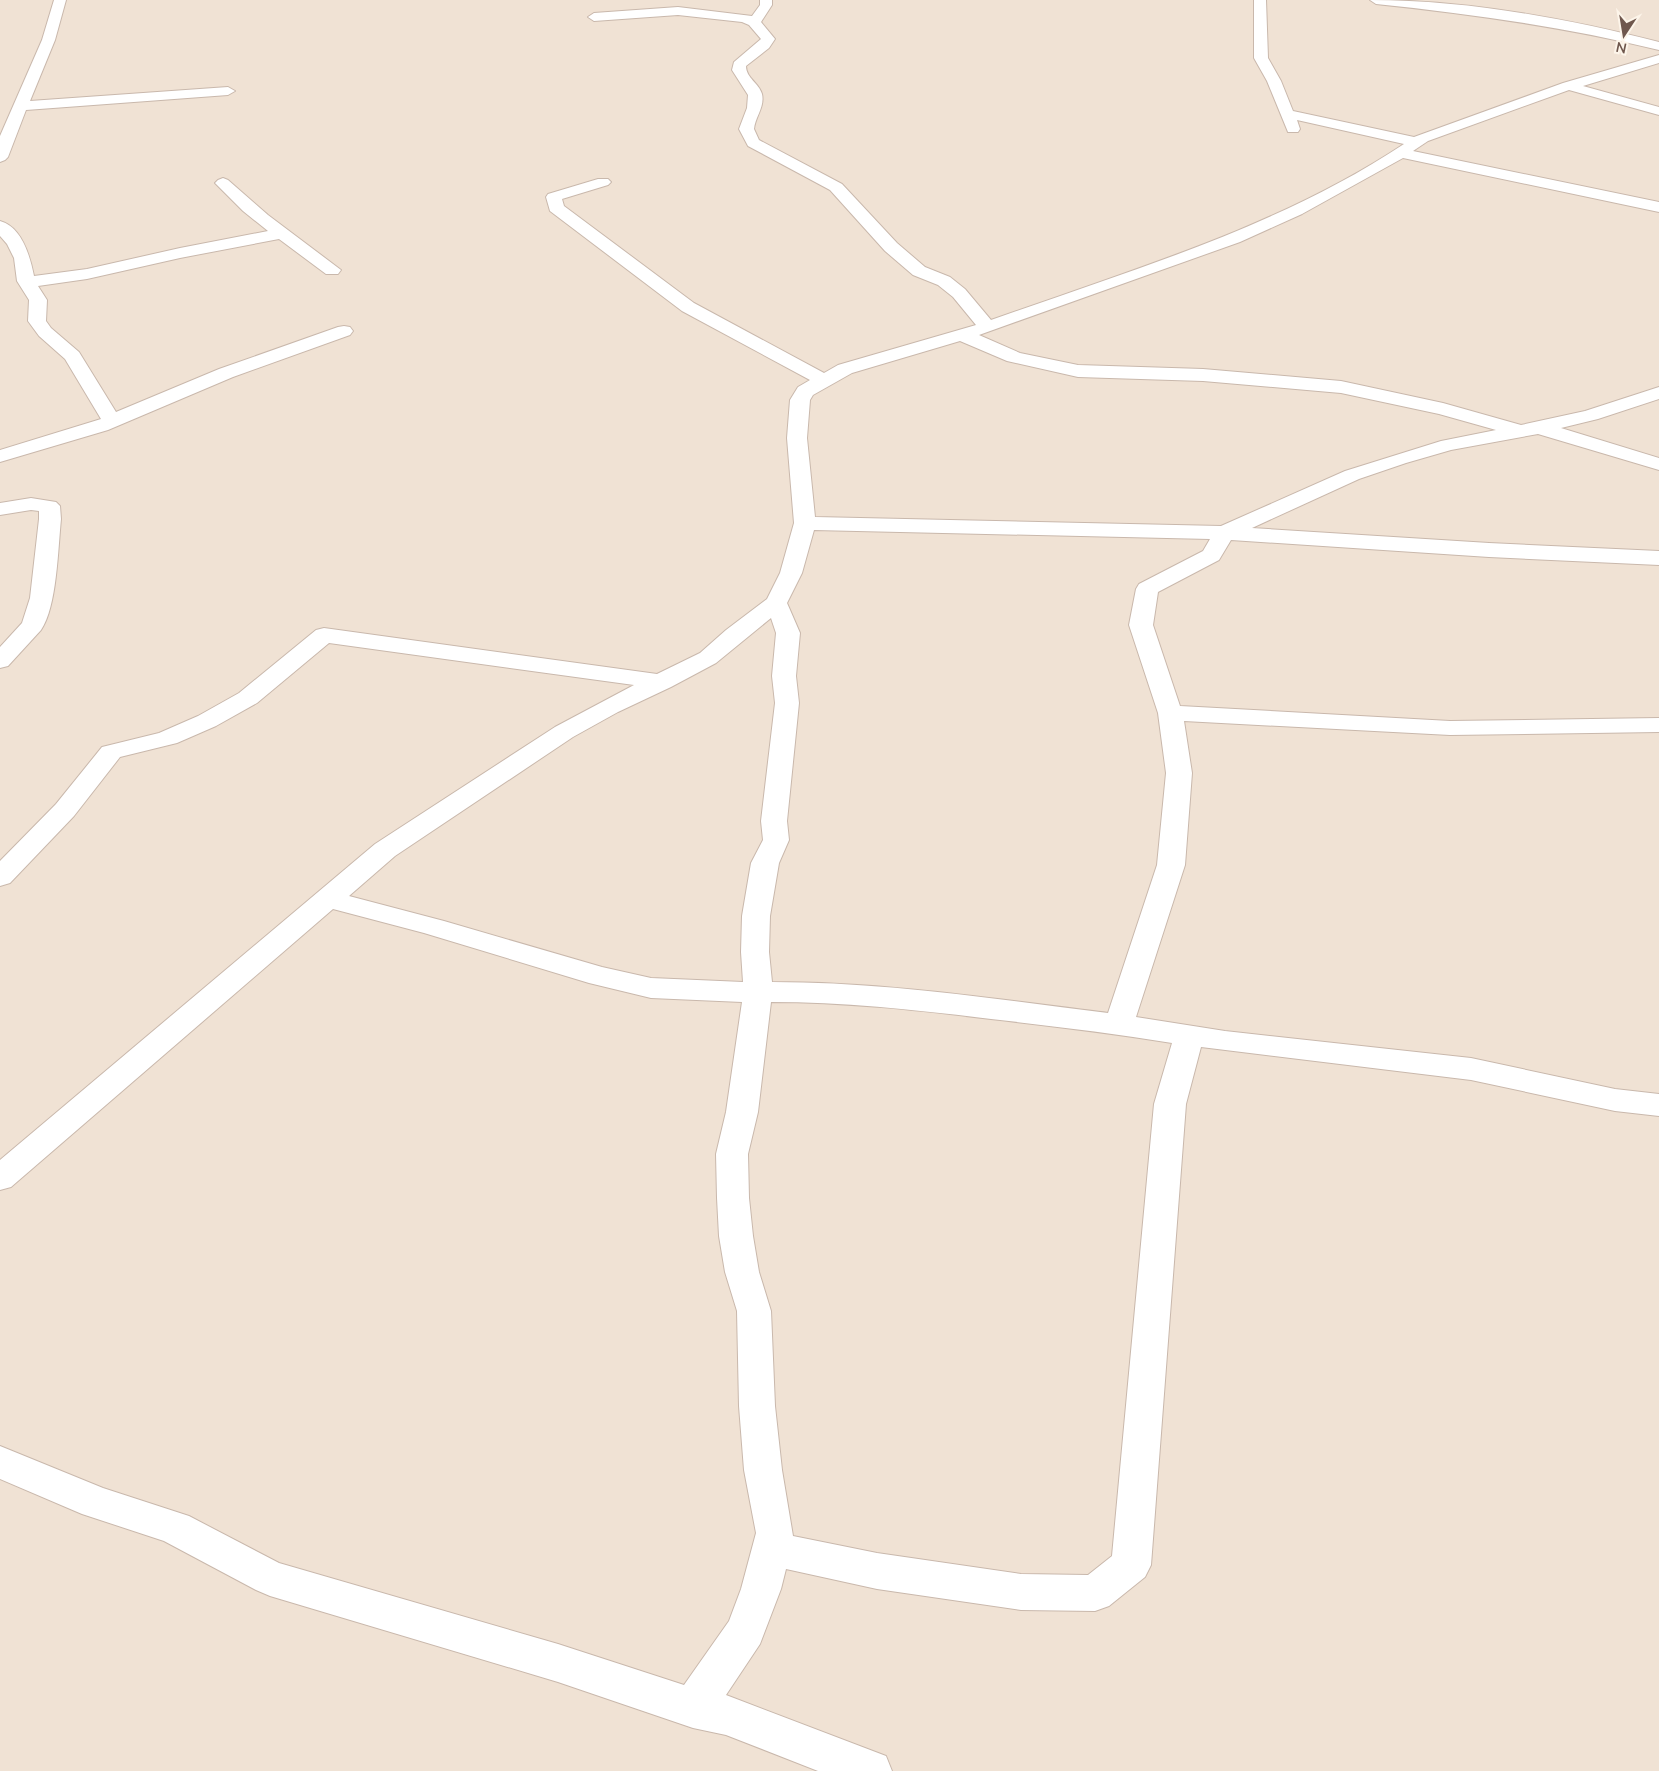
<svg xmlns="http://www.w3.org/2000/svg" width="1659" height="1771" viewBox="0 0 1659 1771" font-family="Mulish,sans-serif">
<rect width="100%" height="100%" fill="#f9f0e5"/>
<rect fill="#f0e2d4" x="0" y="0" width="1659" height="1771"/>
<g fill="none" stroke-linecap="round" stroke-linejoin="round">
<g stroke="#c9b8ac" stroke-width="2">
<g id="minor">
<path d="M54 0H66L55 40 30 101 228 87 235 91 228 95 26 110 8 157 5 160 0 162V136L42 40Z"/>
<path d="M760 0H772V5L761 22 775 39 769 48 746 66C746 78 759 83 762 94 765 107 755 117 754 129L759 140 842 184 897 243 925 267 950 277 965 289 991 320C1132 270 1279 227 1404 144L1297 120 1300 129 1298 132H1288L1267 81 1254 58V0H1266L1268 58 1281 81 1293 111 1414 137 1563 83 1659 55V63L1583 86 1659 107V115L1569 90 1428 141 1413 151 1659 202V212L1403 158 1302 214 1240 242 979 335 1020 353 1078 365 1203 369 1341 381 1443 403 1521 425 1585 411 1659 387V399L1598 419 1561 428 1659 458V470L1538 434 1451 450 1406 463 1359 479 1252 528 1489 543 1659 551V565L1489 557 1231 540 1219 560 1158 592 1153 625 1180 706 1450 721 1659 718V732L1450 735 1184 721 1192 773 1185 865 1136 1017 1225 1031 1471 1058 1615 1089 1659 1094V1116L1615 1111 1471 1080 1201 1047 1186 1104 1151 1565 1145 1577 1109 1606 1095 1611 1021 1610 877 1589 786 1569 781 1589 760 1644 726 1695 886 1756 892 1771H818L726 1735 693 1728 558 1682 270 1596 256 1590 164 1541 82 1514 0 1479V1446L103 1488 189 1516 279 1563 558 1644 684 1685 729 1621 741 1589 756 1533 744 1470 739 1406 737 1311 725 1272 719 1236 717 1198 716 1154 726 1112 742 1002 651 998 589 983 424 933 333 909 11 1187 0 1190V1160L375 844 555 727 634 685 329 643 257 703 216 726 177 743 120 757 74 816 10 883 0 886V861L56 804 102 747 159 733 198 716 239 693 316 630 324 628 657 674 700 653 726 630 767 599 780 573 794 523 787 438 790 400 798 387 810 380 682 311 550 211 546 197 548 194 598 179H608L611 182 608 185 562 199 564 206 694 303 824 373 838 365 976 325 953 297 938 285 913 275 885 251 830 190 748 146 739 129 747 108 748 95 732 70 734 62 761 39 749 25 742 22 678 15 594 21 588 17 594 13 678 7 752 16 760 5ZM960 341 1007 361 1078 377 1203 381 1341 393 1439 414 1496 430 1441 441 1345 471 1221 526 815 517 807 438 810 400 813 395 852 373ZM814 530 1210 539 1203 551 1139 584 1136 589 1129 625 1158 713 1166 773 1157 865 1108 1013C996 999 884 982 772 982L769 952 770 916 779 863 789 840 787 821 799 703 796 676 800 633 787 603 802 573ZM771 618 776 633 772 676 775 703 761 821 763 840 751 863 742 916 741 952 743 982 651 978 602 967 444 921 349 896 395 856 573 737 618 712 671 687 716 663ZM771 1002C845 1002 918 1010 991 1019 1052 1026 1112 1033 1172 1043L1154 1104 1112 1556 1088 1575 1021 1574 877 1553 793 1536 782 1470 775 1406 771 1311 759 1272 753 1236 749 1198 748 1154 758 1112Z"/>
<path d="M1370 0C1467 0 1565 18 1659 42V50C1566 27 1472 14 1376 4Z"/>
<path d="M223 178 228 180 268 215 341 270 338 274H326L279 239 180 258 87 279 38 286 47 300 46 321 51 328 79 352 116 412 219 369 338 327 344 326 350 327 353 331 350 335 233 377 108 430 0 462V450L101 419 65 359 39 336 28 321 29 300 17 281 14 258 7 244 0 236V221C22 227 30 256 34 276L87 269 180 248 268 231 243 211 215 183 218 180Z"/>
<path d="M31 498 56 502 60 506 61 519C58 548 57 607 41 630L8 666 0 668V647L22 623 30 598 39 519V511L31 510 0 515V503Z"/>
</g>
</g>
<use href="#minor" fill="#fff" fill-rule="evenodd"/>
</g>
<g transform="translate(1624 35) rotate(192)" stroke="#fdf5ea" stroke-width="4" paint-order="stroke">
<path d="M0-4L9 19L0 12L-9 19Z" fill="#6f574d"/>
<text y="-8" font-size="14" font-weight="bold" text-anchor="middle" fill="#6f574d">N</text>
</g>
</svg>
